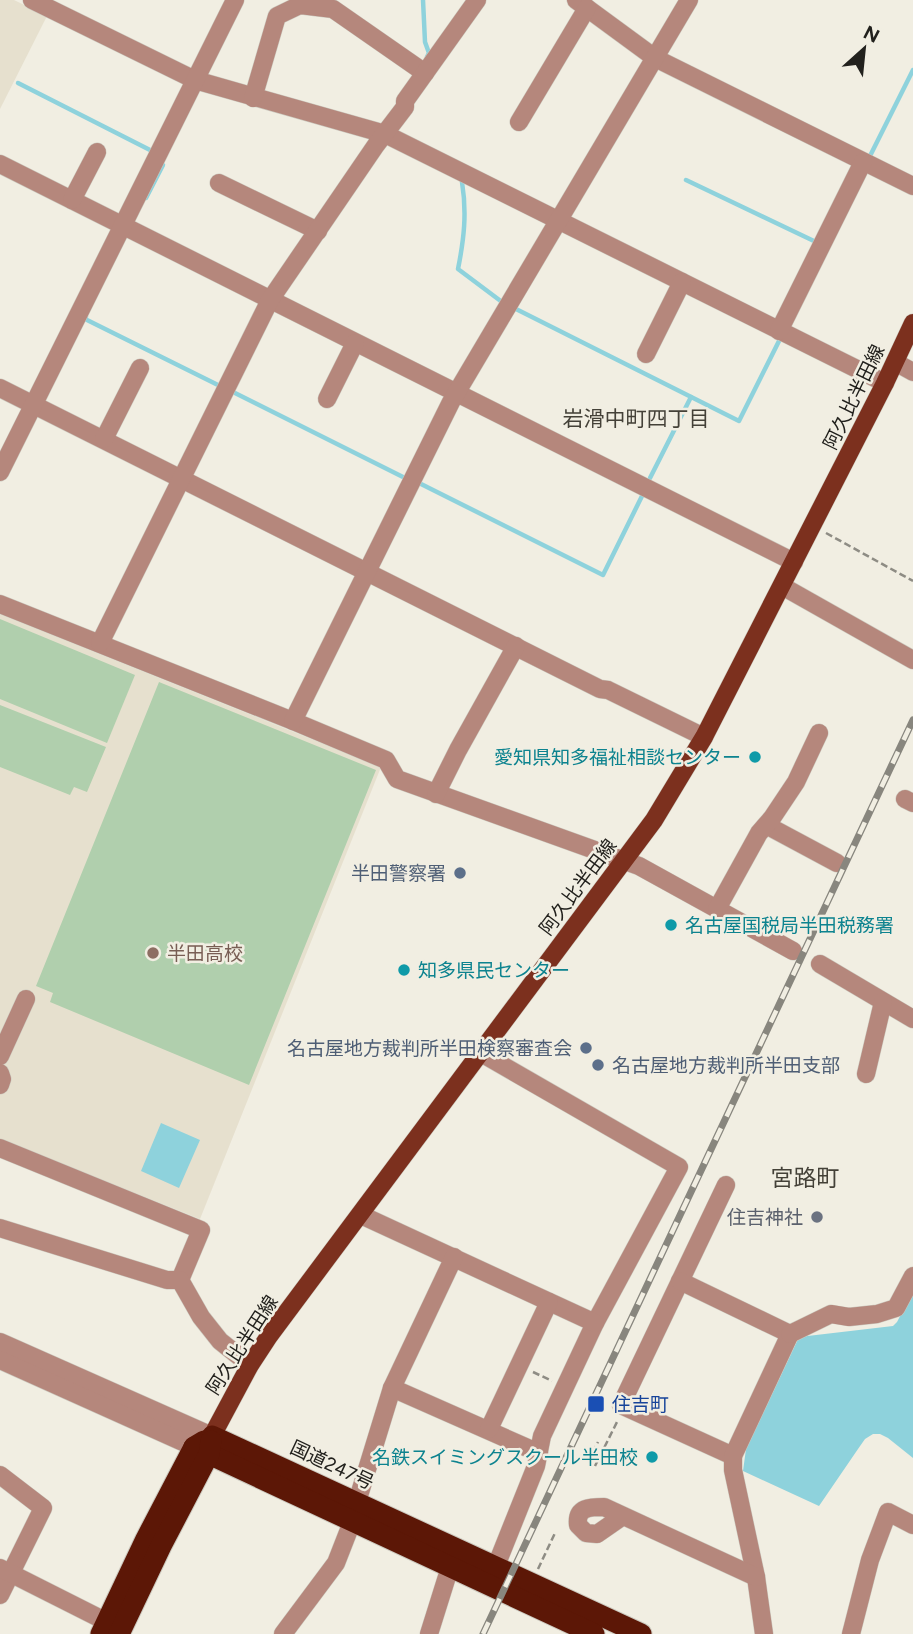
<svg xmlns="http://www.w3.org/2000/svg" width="913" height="1634" viewBox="0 0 913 1634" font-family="Figtree,'Noto Sans JP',sans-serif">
<rect width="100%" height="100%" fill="#f1eee2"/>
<g fill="#e6e0ce">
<path d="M0 0H14L47 16 0 109Z"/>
<path d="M0 614 381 767 200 1219 0 1139Z"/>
</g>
<g fill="#b0cfad">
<path d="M0 619 135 675 107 743 0 699Z"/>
<path d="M159 682 376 770 249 1085 50 1002 53 993 36 986Z"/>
<path d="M0 705 106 747 87 792 74 787 70 795 0 767Z"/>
</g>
<g fill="#8ed2dc">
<path d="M161 1123 200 1140 179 1188 141 1171Z"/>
<path d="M913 1291V1458L888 1438 880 1434H873L865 1439 858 1449 819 1506 743 1471 746 1449 799 1337 893 1326 897 1322Z"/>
</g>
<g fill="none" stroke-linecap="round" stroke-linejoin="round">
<g stroke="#8ed2dc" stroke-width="4.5">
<path d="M423 0 425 42 429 53 427 57"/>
<path d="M18 83 150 150"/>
<path d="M870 156 913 70"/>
<path d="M686 180 816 242"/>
<path d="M462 182C467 213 464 239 458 269L502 302"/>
<path d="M146 198 163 165"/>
<path d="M513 311 514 308 739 421 780 339"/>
<path d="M86 317 85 319 220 386"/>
<path d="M231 391 405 478"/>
<path d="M650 478 691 397"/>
<path d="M419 483 603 575 643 494"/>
</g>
<g stroke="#ccc9bf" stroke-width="19">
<g id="minor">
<path d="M32 0 195 80 385 134 885 383"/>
<path d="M576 0 655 58 913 186"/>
<path d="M253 98 277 16 300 5 333 9 425 73"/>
<path d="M519 122 587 8"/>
<path d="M0 164 794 562"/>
<path d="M219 183 318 231"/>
<path d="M72 200 97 152"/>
<path d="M779 331 863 162"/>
<path d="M646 354 682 282"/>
<path d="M895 362 913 372"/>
<path d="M0 388 600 689 608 690 704 737"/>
<path d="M327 399 355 343"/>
<path d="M104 439 140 368"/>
<path d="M0 472 235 0"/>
<path d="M782 586 913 660"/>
<path d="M0 604 293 721 386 760 397 779 639 866 793 951"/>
<path d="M100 643 270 300 376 145 405 107V101L477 0"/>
<path d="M293 721 451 402 689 0"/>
<path d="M436 794 458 750 516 646"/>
<path d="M905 799 913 803"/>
<path d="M766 825 837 863"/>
<path d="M717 909 759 833 772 818 796 782 819 733"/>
<path d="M820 964 913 1019"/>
<path d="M481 1053 679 1167 595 1323 542 1436 536 1466 496 1566"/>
<path d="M0 1056 26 999"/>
<path d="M0 1073 2 1079 0 1085"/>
<path d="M866 1074 883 1002"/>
<path d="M0 1148 201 1230 180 1280"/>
<path d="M726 1185 621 1405 733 1456"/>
<path d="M361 1215 595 1323"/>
<path d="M0 1228 167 1280H180L201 1317 220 1341 250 1365"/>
<path d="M680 1281 790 1334 733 1456V1470L756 1577 764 1634"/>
<path d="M790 1334 831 1314 849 1317 877 1314 896 1308 913 1276"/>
<path d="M0 1342 212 1436"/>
<path d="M0 1360 194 1447"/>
<path d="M392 1388 539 1453"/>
<path d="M489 1429 549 1302"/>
<path d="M0 1475 43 1508 0 1595"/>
<path d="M357 1502 392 1388 454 1257"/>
<path d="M623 1516 597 1534 586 1533 578 1525C576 1507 590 1507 604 1507L756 1577"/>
<path d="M0 1568 119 1628"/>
<path d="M283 1634 336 1563 352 1522"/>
<path d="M429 1634 450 1567"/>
<path d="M851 1634 870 1560 888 1512 913 1525"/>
</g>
</g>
<g stroke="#ccc9bf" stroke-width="19">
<path id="major" d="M212 1436 250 1365 269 1336 654 820 704 737 885 383 913 323"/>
</g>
<g stroke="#ccc9bf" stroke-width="23">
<g id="highway">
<path d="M212 1436 641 1634"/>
<path d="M194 1447 594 1634"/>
<path d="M101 1634 146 1539 194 1447 204 1441"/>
<path d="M119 1634 161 1546 209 1454 211 1441"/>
</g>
</g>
<g stroke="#8e8c84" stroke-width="2.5" stroke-dasharray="7 3.5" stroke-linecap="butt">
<path d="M826 533 913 581"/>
<path d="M533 1372 552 1381"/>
<path d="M588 1462 598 1442"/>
<path d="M595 1466 617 1422"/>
<path d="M538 1569 555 1533"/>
</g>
<use href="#minor" stroke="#b5877c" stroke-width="18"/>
<use href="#major" stroke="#7c301e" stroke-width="18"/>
<use href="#highway" stroke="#5c1706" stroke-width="21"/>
<g stroke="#88867e" stroke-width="7">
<path id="rail" d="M483 1634 913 720"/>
</g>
<use href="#rail" stroke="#f1eee2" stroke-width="4.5" stroke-dasharray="13" stroke-linecap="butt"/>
</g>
<g fill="#0f9aa8" stroke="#f1eee2" stroke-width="2.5">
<circle cx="755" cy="757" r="7"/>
<circle cx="671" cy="925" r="7"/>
<circle cx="404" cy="970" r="7"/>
<circle cx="652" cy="1457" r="7"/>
</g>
<g fill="#5c6f8a" stroke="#f1eee2" stroke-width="2.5">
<circle cx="460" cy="873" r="7"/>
<circle cx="586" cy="1048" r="7"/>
<circle cx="598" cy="1065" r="7"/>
</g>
<circle fill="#8d6e63" stroke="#f1eee2" stroke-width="2.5" cx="153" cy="953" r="7"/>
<circle fill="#6b7280" stroke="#f1eee2" stroke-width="2.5" cx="817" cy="1217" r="7"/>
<rect fill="#1a4fb4" stroke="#f1eee2" stroke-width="2.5" x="587" y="1395" width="18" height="18" rx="3.5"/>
<g text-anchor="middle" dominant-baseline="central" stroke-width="5" stroke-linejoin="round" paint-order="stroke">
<g font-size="19" fill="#22211d" stroke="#f1eee2">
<text transform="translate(854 397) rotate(-64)">阿久比半田線</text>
<text transform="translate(578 887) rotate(-53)">阿久比半田線</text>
<text transform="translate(242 1345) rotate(-57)">阿久比半田線</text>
<text transform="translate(332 1465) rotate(25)">国道247号</text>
</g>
<g font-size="19" fill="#0d838f" stroke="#f1eee2" text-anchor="end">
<text x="741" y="757">愛知県知多福祉相談センター</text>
<text x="685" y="925" text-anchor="start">名古屋国税局半田税務署</text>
<text x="418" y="970" text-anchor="start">知多県民センター</text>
<text x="638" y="1457">名鉄スイミングスクール半田校</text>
</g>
<g font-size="19" fill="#4e5e75" stroke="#f1eee2" text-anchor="end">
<text x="446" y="873">半田警察署</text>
<text x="572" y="1048">名古屋地方裁判所半田検察審査会</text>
<text x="612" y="1065" text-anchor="start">名古屋地方裁判所半田支部</text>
</g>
<g font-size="19" fill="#785e54" stroke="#f1eee2" text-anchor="start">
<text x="167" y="953">半田高校</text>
</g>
<g font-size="19" fill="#5b616d" stroke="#f1eee2" text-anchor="end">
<text x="803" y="1217">住吉神社</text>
</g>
<g font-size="19" fill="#164399" stroke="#f1eee2" text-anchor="start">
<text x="612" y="1404">住吉町</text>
</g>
<g font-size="21" fill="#444138" stroke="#f1eee2">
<text x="636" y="418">岩滑中町四丁目</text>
</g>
<g font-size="23" fill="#444138" stroke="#f1eee2">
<text x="805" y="1178">宮路町</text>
</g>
</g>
<g transform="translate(864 49) rotate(27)" stroke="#f1eee2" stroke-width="5" paint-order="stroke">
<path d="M0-5L12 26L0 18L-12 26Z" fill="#22211d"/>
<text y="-10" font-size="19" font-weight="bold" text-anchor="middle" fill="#22211d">N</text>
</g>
</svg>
